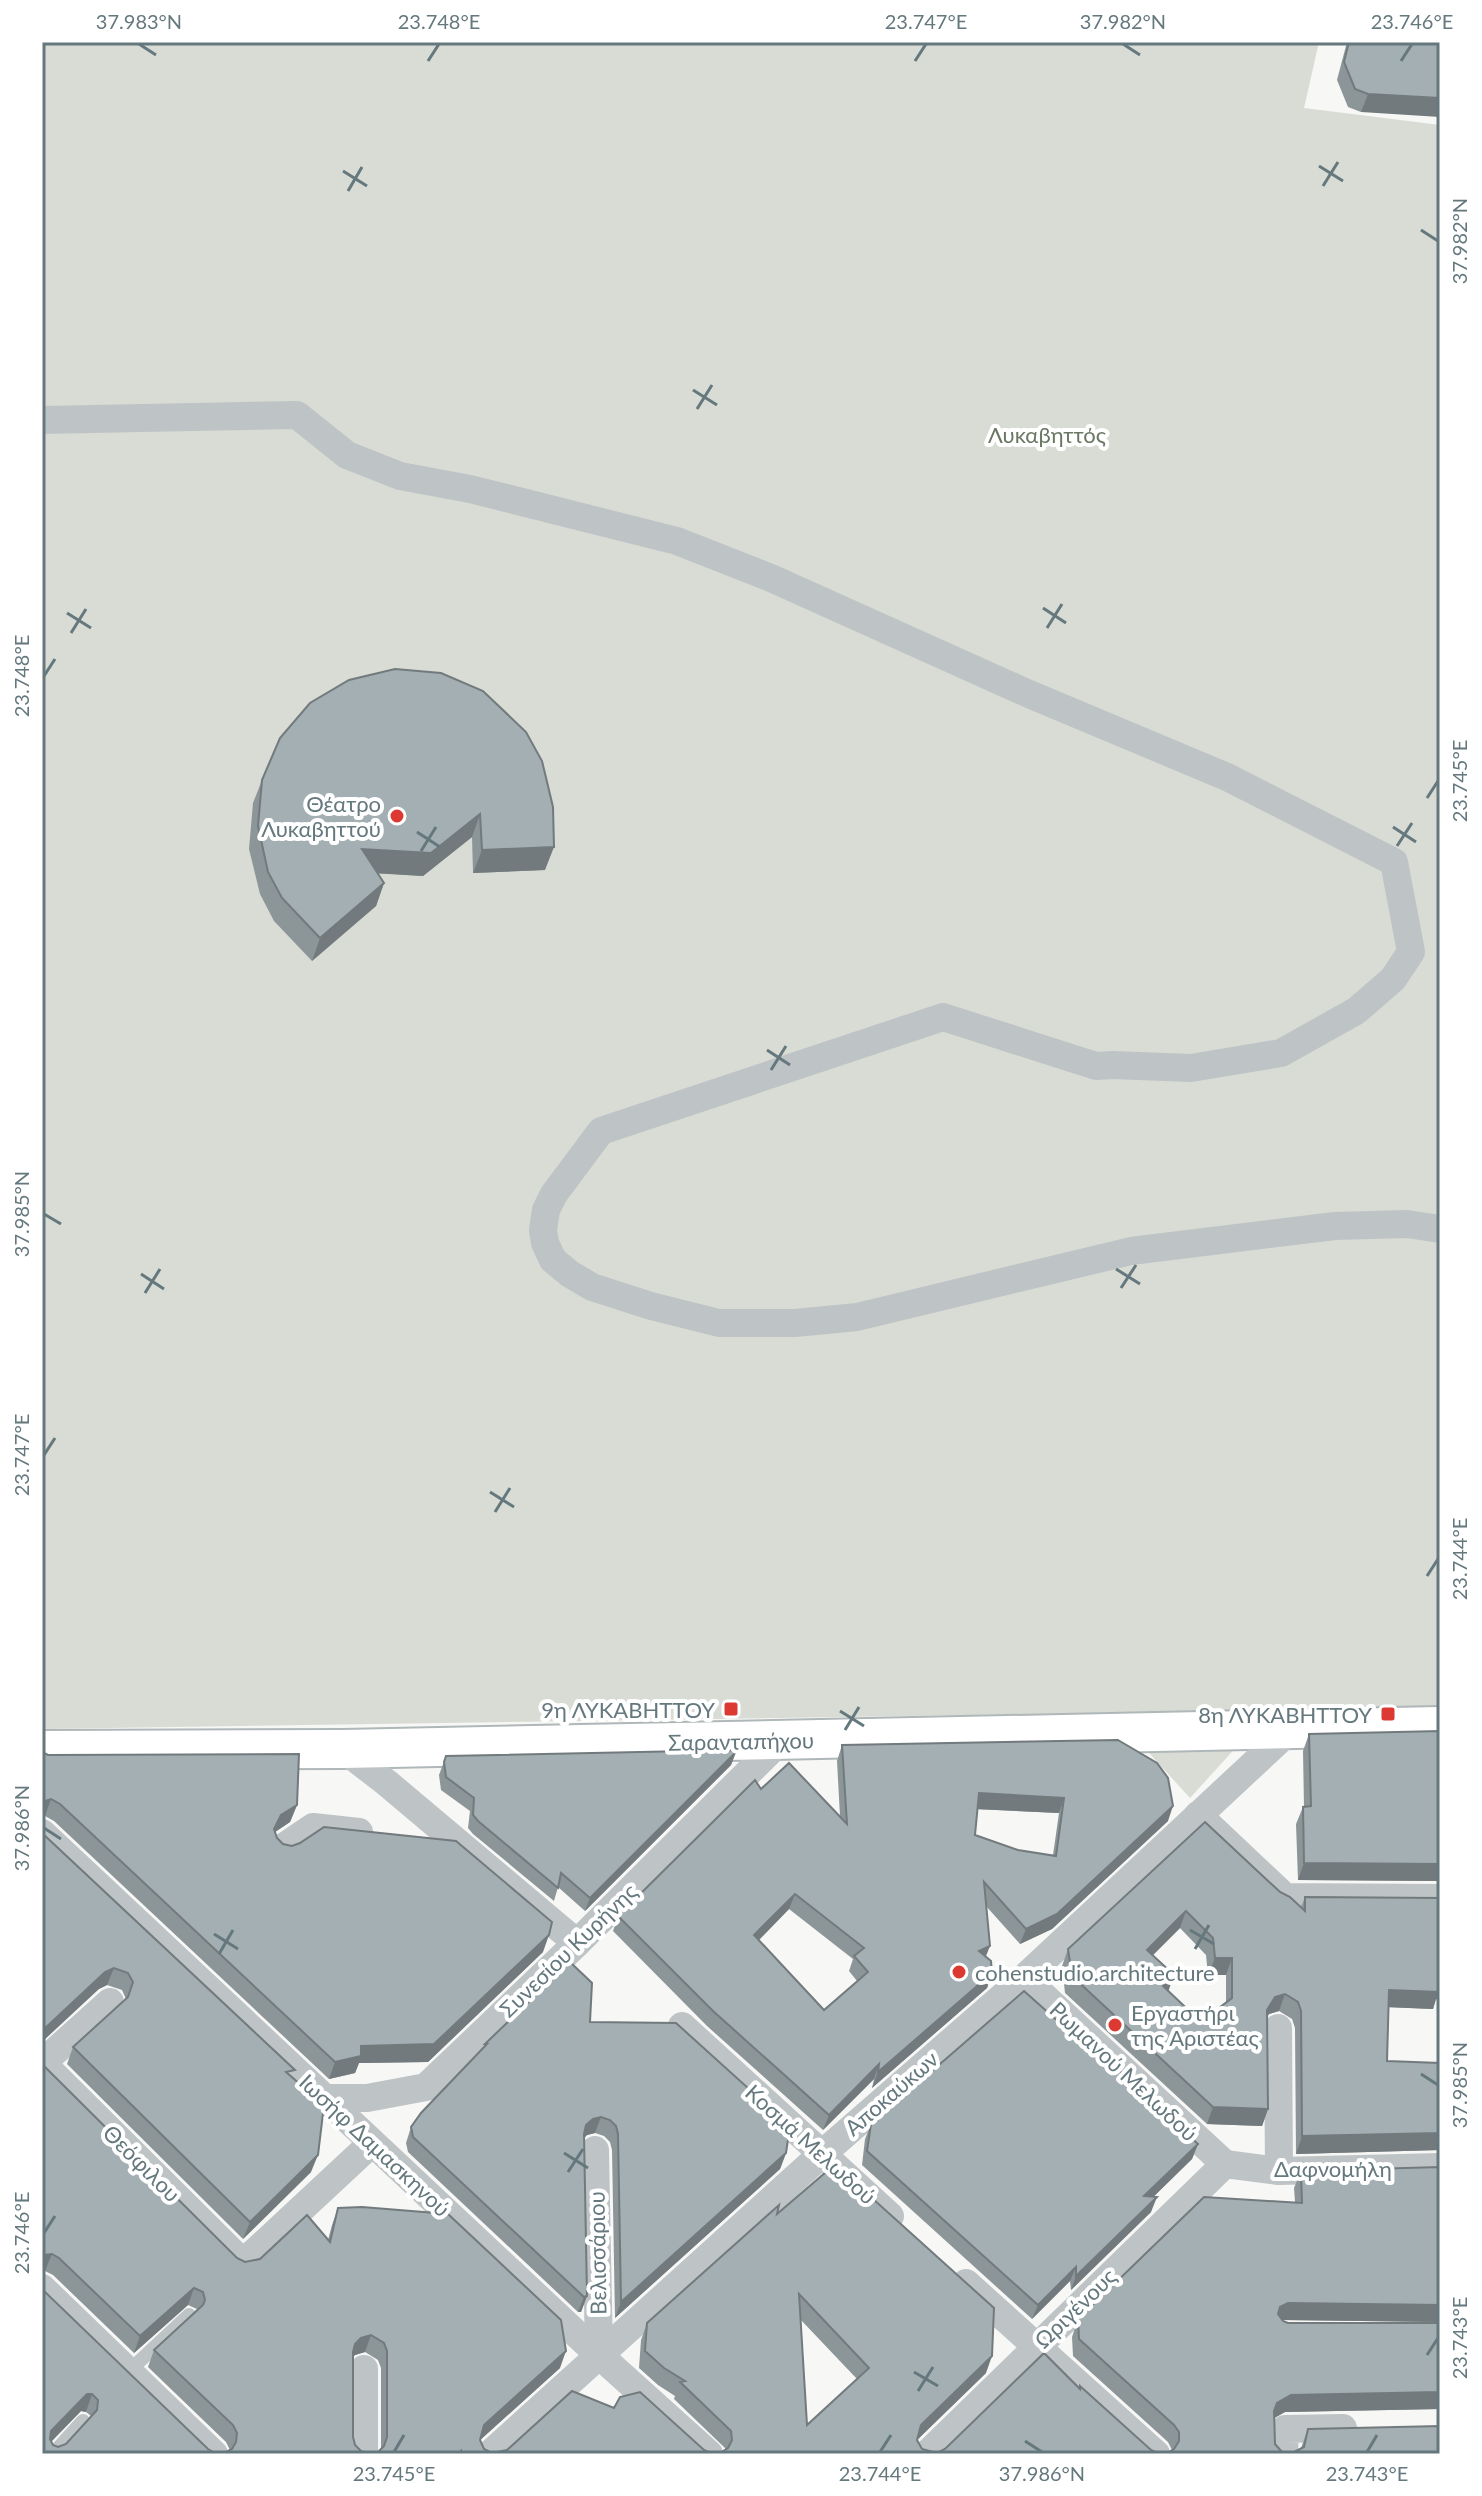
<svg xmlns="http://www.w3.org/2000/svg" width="1482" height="2496" viewBox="0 0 1482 2496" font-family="Lato,sans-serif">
<rect width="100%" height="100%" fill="#f7f7f5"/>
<g fill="#d8dcd4">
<path d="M42 42H1319L1304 108 1440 125V1708L42 1729Z"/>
<path d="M1240 1743 1190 1798 1141 1744Z"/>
</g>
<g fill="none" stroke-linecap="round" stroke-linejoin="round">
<g stroke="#afb7b9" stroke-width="42">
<path id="secondary" d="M42 1750 343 1749 1440 1726"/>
</g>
<g stroke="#bec4c6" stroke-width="14">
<path d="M129 2371 189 2315"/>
<path d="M53 2454 83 2421"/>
</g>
<g stroke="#bec4c6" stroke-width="28">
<path d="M42 420 297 415 347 455 400 476 470 489 677 541 771 578 1029 694 1227 777 1394 862 1411 952 1393 979 1356 1011 1281 1053 1191 1068 1112 1065 1096 1066 943 1017 601 1131 554 1194 546 1210 543 1230 545 1243 553 1260 570 1274 592 1287 651 1306 719 1323H795L857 1317 1131 1251 1335 1226 1407 1224 1440 1229"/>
<path d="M343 1749 387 1783 577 1943"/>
<path d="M1198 1815 1285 1897 1440 1898"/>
<path d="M42 1833 599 2355 709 2454"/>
<path d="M285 1846 313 1827 359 1832"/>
<path d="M1024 1978 1225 2164"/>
<path d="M682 2026 890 2216"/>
<path d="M1278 2028 1279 2171"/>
<path d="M42 2063 243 2263 372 2143"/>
<path d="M42 2063 110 2002"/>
<path d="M325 2098H367L426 2087 577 1943 781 1740"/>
<path d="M595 2150 599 2355"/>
<path d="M1225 2164 1279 2171 1440 2167"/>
<path d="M966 2283 1156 2454"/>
<path d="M42 2288 214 2454"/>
<path d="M364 2454V2369"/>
<path d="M490 2454 822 2154 1024 1978 1290 1730"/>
<path d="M927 2454 1225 2164"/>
<path d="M1284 2454 1285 2429 1343 2428"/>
</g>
<use href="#secondary" stroke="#fff" stroke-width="38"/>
</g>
<g fill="#8c9699" fill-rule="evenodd">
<path d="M1347 42H1440L1361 112 1348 107 1337 80Z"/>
<path d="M395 669 545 870 473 873 472 837 423 876 378 873 384 883 376 906 312 961 274 921 260 894 249 849 253 803 262 780Z"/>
<path d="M1440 1731V1881L1298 1880 1296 1824 1303 1807H1304L1303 1751 1309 1734Z"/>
<path d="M842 1745 1168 1821 1052 1929 1020 1944 986 1906V1956L992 1973 987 1988 872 2088 874 2079 823 2130 707 2026 613 1931 618 1916 761 1789 840 1816 837 1761ZM977 1809 1059 1813 1053 1855 1018 1850 975 1835ZM789 1909 853 1959 849 1971 857 1981 824 2010 759 1940Z"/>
<path d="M42 1752 48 1755 297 1805 290 1822 275 1832 277 1838 283 1844 543 1952 428 2062 359 2063 355 2073 329 2079 54 1821 45 1816 42 1817Z"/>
<path d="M736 1752 731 1765 585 1911 558 1887 554 1901 473 1834 468 1828 470 1811 441 1790 439 1775 446 1756Z"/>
<path d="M1205 1822 1280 1892 1301 1907 1305 1897 1440 1898V2000L1436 1999 1433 2009 1389 2007 1387 2061 1440 2063V2150L1296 2154 1295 2028 1292 2019 1279 2011 1269 2014 1267 2016 1268 2109 1262 2126 1207 2124 1065 1993 1062 1966 1068 1949ZM1180 1928 1206 1955 1208 1975H1226V2003L1219 2008 1217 2015 1201 2022 1168 1991 1174 1975 1153 1955Z"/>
<path d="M42 1833 292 2077 311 2172 243 2239 67 2064 73 2047 126 1999 122 1990 107 1985 99 1989Z"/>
<path d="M590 2022 786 2153 780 2169 615 2318 612 2150 610 2142 604 2136 595 2133 587 2135 584 2138 587 2296 581 2312H578L408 2152 406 2143 411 2127Z"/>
<path d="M1078 2032 1198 2144 1192 2159 1153 2197 1151 2212 1071 2290 1070 2281 1032 2319 862 2165 865 2139 871 2124 1076 2037Z"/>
<path d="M42 2064 237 2258 245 2262 328 2240 332 2225 338 2208 560 2368 480 2440 484 2449 492 2453 704 2450 711 2453H720L725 2450V2448L674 2399 675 2396 658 2385 639 2368 641 2340 647 2323 777 2214 860 2196 862 2189 986 2373 917 2440 922 2449 937 2453 1080 2388 1151 2450 1158 2453H1167L1172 2450 1168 2442 1073 2356 1072 2337 1078 2319 1295 2202 1294 2188 1301 2171 1440 2167V2322L1282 2320 1288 2323H1440V2409L1285 2412 1274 2418 1275 2444 1282 2452 1290 2454 1301 2448 1308 2429 1440 2454H42V2289L208 2449 215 2453H224L230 2450 226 2442 148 2367 154 2350 197 2309 188 2305 134 2353 53 2275 45 2271 42 2272ZM800 2319 857 2379 807 2425ZM365 2352 378 2360 381 2368V2449L378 2452 369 2454 361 2451 355 2445 353 2437V2357L355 2355ZM81 2411 86 2412 91 2416 66 2444 58 2447 53 2445 51 2442Z"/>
</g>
<g fill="#727a7d">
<path d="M1368 94 1440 98V117L1361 112Z"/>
<path d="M480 814 472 837 423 876 353 872 362 849Z"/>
<path d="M554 847 545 870 473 873 482 850Z"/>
<path d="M384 883 376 906 312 961 320 938Z"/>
<path d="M736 1752 731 1765 585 1911 590 1898Z"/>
<path d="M979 1793 1064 1798 1059 1813 973 1809Z"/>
<path d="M51 1799 45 1816 42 1817V1802Z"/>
<path d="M297 1805 290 1822 275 1832 274 1829 281 1815Z"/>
<path d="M1173 1806 1168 1821 1052 1929 1020 1944 1026 1929Z"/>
<path d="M1304 1863 1440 1864V1881L1298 1880Z"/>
<path d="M795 1894 789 1909 749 1950 754 1935Z"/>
<path d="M1186 1911 1180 1928 1141 1967 1147 1950Z"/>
<path d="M549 1935 543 1952 428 2062 359 2063 355 2073 329 2079 335 2062Z"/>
<path d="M990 1946 984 1961 979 1951Z"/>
<path d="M1215 1958H1232L1226 1975H1208Z"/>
<path d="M114 1968 107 1985 99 1989 42 2042V2031L105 1972Z"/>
<path d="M992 1973 987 1988 872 2088 878 2072Z"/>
<path d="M1174 1975 1168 1992 1163 1986Z"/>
<path d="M1439 1982 1440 2000 1436 1999 1433 2009 1383 2007 1389 1990Z"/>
<path d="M1285 1994 1279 2011 1269 2014 1261 2027 1267 2010 1275 1997Z"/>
<path d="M879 2064 874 2079 823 2130 829 2115Z"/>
<path d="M1213 2107 1268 2109 1262 2126 1207 2124Z"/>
<path d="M601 2117 595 2133 587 2135 581 2141 586 2125 593 2119Z"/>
<path d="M1440 2133V2150L1296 2154 1302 2136Z"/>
<path d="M1198 2144 1192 2159 1139 2211 1144 2196Z"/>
<path d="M786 2153 780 2169 615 2318 621 2302Z"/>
<path d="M318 2155 311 2172 243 2239 250 2222Z"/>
<path d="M1157 2197 1151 2212 1071 2290 1076 2276Z"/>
<path d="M52 2254 45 2271 42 2272V2255Z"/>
<path d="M1076 2267 1070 2281 1032 2319 1038 2305Z"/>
<path d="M194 2288 188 2305 134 2353 140 2336Z"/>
<path d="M587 2296 581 2312H578L584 2297Z"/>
<path d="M1288 2303 1440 2305V2322L1282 2320 1274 2324 1280 2307Z"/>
<path d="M371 2335 365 2352 355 2355 349 2361 355 2344 361 2338Z"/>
<path d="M566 2351 560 2368 478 2442 484 2425Z"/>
<path d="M992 2356 986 2373 915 2442 921 2425Z"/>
<path d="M1440 2392V2409L1285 2412 1271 2420 1277 2403 1291 2395Z"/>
<path d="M87 2394H92L86 2412 81 2411 45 2448 51 2431Z"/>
</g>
<g fill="#a3afb2" stroke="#727a7d" stroke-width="2" fill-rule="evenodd">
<path d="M1349 42H1440V98L1368 94 1355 89 1344 62Z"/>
<path d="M395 669 441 673 483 691 526 732 542 761 553 807 554 847 482 850 480 814 431 853 362 849 384 883 320 938 282 898 268 872 258 826 262 780 280 738 310 703 349 680Z"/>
<path d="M1440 1731V1864L1304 1863 1303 1807 1311 1806 1309 1734Z"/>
<path d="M1118 1740 1157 1763 1168 1778 1173 1806 1057 1914 1026 1929 984 1882 990 1946 979 1951 991 1961 992 1973 878 2072 879 2064 829 2115 713 2011 618 1916 755 1780 761 1789 789 1763 847 1824 842 1745ZM979 1793 1064 1798 1056 1856 1018 1850 975 1835ZM795 1894 864 1948 854 1956 868 1972 824 2010 754 1935Z"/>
<path d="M735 1750 736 1752 590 1898 561 1873 558 1888 478 1821 473 1815 474 1798 446 1777 444 1762 446 1756Z"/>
<path d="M42 1752 48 1755 299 1754 297 1805 281 1815 274 1829 277 1838 283 1844 292 1846 300 1843 324 1827 456 1841 552 1922 549 1935 434 2044 361 2046V2056L335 2062 60 1804 51 1799 42 1802Z"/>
<path d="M1205 1822 1280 1892 1290 1897 1305 1911V1897L1440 1898V1982L1439 1992 1389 1990 1387 2061 1440 2063V2133L1302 2136 1301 2011 1298 2002 1285 1994 1275 1997 1267 2010 1268 2109 1213 2107 1072 1976 1068 1949ZM1186 1911 1213 1938 1215 1958H1232V1998L1219 2008 1220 2018 1214 2012 1201 2022 1163 1986 1174 1975 1147 1950Z"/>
<path d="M42 1833 295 2070 286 2072 324 2105 318 2155 250 2222 73 2047 128 1997 133 1982 128 1973 114 1968 105 1972 42 2031Z"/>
<path d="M570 1962 592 1983 590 2022 676 2023 790 2126 786 2153 621 2302 618 2134 616 2126 610 2120 601 2117 593 2119 586 2125 584 2134 587 2296 584 2297 413 2137 411 2127 421 2113 487 2044H485Z"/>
<path d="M1024 1991 1079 2040 1078 2032 1198 2144 1144 2196 1157 2197 1076 2276V2267L1038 2305 867 2151 871 2124Z"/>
<path d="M42 2064 237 2258 245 2262 260 2259 307 2215 330 2242 338 2208 362 2207 448 2214 561 2320 566 2351 484 2425 480 2440 484 2449 492 2453 507 2450 572 2391 614 2408 620 2397 640 2392 704 2450 711 2453H720L728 2448 732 2440 731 2431 680 2382 685 2381 664 2368 645 2351 647 2323 779 2205 777 2214 833 2166 861 2198 862 2189 994 2308 992 2356 921 2425 917 2440 922 2449 937 2453 945 2449 1044 2353 1080 2389V2386L1151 2450 1158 2453H1167L1174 2449 1179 2441V2432L1174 2425 1079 2339 1078 2319 1204 2197 1302 2203 1301 2171 1440 2167V2305L1288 2303 1280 2307 1278 2314 1283 2321 1288 2323H1440V2392L1291 2395 1277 2403 1274 2411 1275 2444 1282 2452 1290 2454 1304 2447 1308 2429 1440 2426V2454H887V2452L884 2454H461V2451L458 2454H42V2289L208 2449 215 2453H224L232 2449 236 2442 237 2433 233 2425 154 2350 203 2305 205 2300 203 2292 194 2288 140 2336 59 2258 52 2254 42 2255ZM799 2294 869 2368 807 2425ZM371 2335 384 2343 387 2351V2437L384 2446 378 2452 369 2454 361 2451 355 2445 353 2437V2352L355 2344 361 2338ZM87 2394H92L98 2400 97 2410 66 2444 58 2447 53 2445 50 2439 51 2431Z"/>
</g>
<path fill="none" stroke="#64787e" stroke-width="3" d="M139 44 156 55M1123 44 1140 55M428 61 439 44M915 61 926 44M1401 61 1412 44M1319 166 1343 181M343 171 367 186M1323 186 1338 162M348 191 362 167M1421 230 1438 241M693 390 717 405M697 409 712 385M1043 608 1066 623M67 613 91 628M1047 628 1062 604M71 633 86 609M44 676 55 659M1427 798 1438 781M1393 827 1416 842M417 832 440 847M1397 846 1412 823M421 851 436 827M767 1050 790 1065M771 1070 786 1046M44 1214 61 1224M1116 1269 1140 1284M141 1274 164 1289M1121 1288 1136 1265M145 1293 160 1269M44 1455 55 1438M490 1492 514 1507M495 1512 510 1488M1427 1576 1438 1559M840 1711 864 1726M845 1730 859 1707M44 1828 61 1839M1190 1930 1214 1944M214 1934 238 1949M1195 1949 1209 1925M219 1954 233 1930M1421 2074 1438 2085M564 2153 588 2168M568 2172 583 2149M44 2233 55 2216M1427 2355 1438 2338M914 2372 938 2386M918 2391 933 2367M1025 2441 1042 2452M394 2452 404 2435M880 2452 891 2435M1367 2452 1377 2435"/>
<g fill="#db3932" stroke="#fff" stroke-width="3">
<circle cx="397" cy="816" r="8"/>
<rect x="723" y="1701" width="16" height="16" rx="4"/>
<rect x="1380" y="1706" width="16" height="16" rx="4"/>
<circle cx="959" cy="1972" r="8"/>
<circle cx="1115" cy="2025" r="8"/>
</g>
<g text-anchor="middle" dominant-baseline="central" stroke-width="8" stroke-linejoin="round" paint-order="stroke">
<g font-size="22" fill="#6a7763" stroke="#fff">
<text x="1047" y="434">Λυκαβηττός</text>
</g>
<g font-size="22" fill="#64787e" stroke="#fff" text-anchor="end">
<text x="381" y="803">Θέατρο<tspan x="381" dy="25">Λυκαβηττού</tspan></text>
<text x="715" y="1709">9η ΛΥΚΑΒΗΤΤΟΥ</text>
<text x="1372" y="1714">8η ΛΥΚΑΒΗΤΤΟΥ</text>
<text x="975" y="1972" text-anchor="start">cohenstudio.architecture</text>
<text x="1131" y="2012" text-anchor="start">Εργαστήρι<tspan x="1131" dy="25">της Αριστέας</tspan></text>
</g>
<g font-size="22" fill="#64787e" stroke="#fff">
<text transform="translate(741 1741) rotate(-1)">Σαρανταπήχου</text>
<text transform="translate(568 1950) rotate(-44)">Συνεσίου Κυρήνης</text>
<text transform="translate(1124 2071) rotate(43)">Ρωμανού Μελωδού</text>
<text transform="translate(891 2093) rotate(-41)">Αποκαύκων</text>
<text transform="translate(811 2144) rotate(42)">Κοσμά Μελωδού</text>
<text transform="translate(375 2145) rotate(43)">Ιωσήφ Δαμασκηνού</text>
<text transform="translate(142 2163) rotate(45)">Θεόφιλου</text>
<text x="1333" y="2168">Δαφνομήλη</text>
<text transform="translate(597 2253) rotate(-91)">Βελισσάριου</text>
<text transform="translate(1075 2308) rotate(-44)">Ωριγένους</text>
</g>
</g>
<rect width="1482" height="2496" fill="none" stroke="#ffffff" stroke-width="88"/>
<rect x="44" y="44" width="1394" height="2408" fill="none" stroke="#64787e" stroke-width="3"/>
<g font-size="20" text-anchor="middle" fill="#64787e">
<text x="139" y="29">37.983°N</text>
<text x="439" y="29">23.748°E</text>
<text x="926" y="29">23.747°E</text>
<text x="1123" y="29">37.982°N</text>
<text x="1412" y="29">23.746°E</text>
<text transform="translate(1460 241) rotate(-90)" y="7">37.982°N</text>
<text transform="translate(22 676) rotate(-90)" y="7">23.748°E</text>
<text transform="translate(1460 781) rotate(-90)" y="7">23.745°E</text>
<text transform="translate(22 1214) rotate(-90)" y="7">37.985°N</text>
<text transform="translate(22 1455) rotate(-90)" y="7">23.747°E</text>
<text transform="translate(1460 1559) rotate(-90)" y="7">23.744°E</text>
<text transform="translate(22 1828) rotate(-90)" y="7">37.986°N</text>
<text transform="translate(1460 2085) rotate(-90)" y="7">37.985°N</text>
<text transform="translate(22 2233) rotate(-90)" y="7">23.746°E</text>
<text transform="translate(1460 2338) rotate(-90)" y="7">23.743°E</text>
<text x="394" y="2481">23.745°E</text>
<text x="880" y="2481">23.744°E</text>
<text x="1042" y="2481">37.986°N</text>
<text x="1367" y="2481">23.743°E</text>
</g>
</svg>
